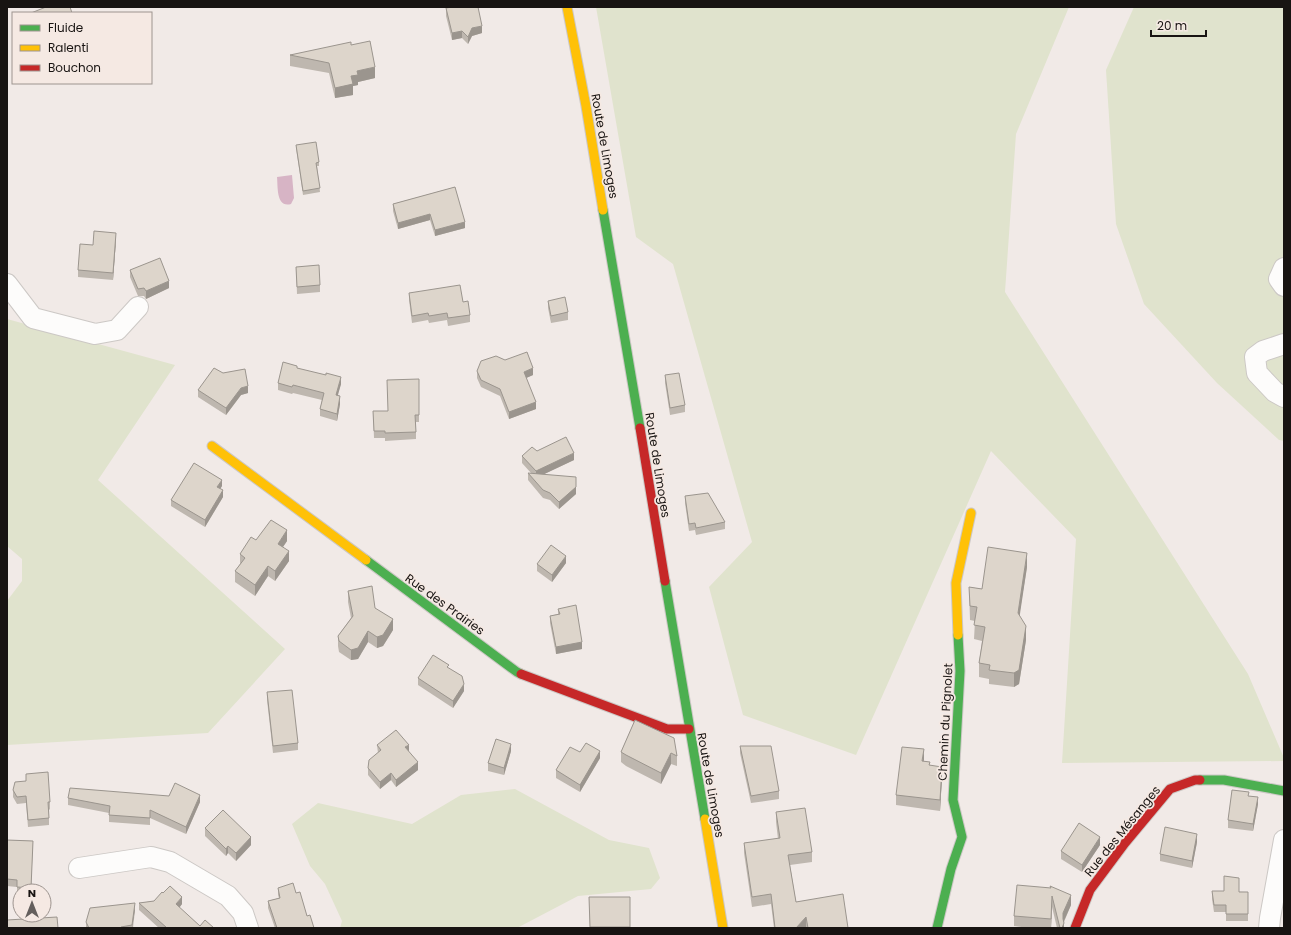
<svg xmlns="http://www.w3.org/2000/svg" width="1291" height="935" viewBox="0 0 1291 935" font-family="Poppins,sans-serif">
<rect width="100%" height="100%" fill="#f1eae7"/>
<g fill="#e0e3cd">
<path d="M596 7H1069L1016 134 1005 292 1248 674 1284 758V761L1062 763 1076 539 991 451 856 755 743 715 709 587 752 542 673 264 636 237Z"/>
<path d="M1134 7H1284V441L1279 440 1217 383 1144 304 1116 224 1106 70Z"/>
<path d="M7 319 175 365 98 480 285 649 208 733 7 745V601L22 581V559L7 546Z"/>
<path d="M515 789 609 840 649 848 660 878 651 889 578 896 517 928H340L342 921 325 884 310 866 292 824 318 803 412 824 461 795Z"/>
</g>
<path fill="#d7b4c5" d="M292 175 294 198 291 204C276 208 278 187 277 177Z"/>
<g fill="none" stroke-linecap="round" stroke-linejoin="round">
<g stroke="#ccc8c5" stroke-width="22">
<g id="street">
<path d="M1284 268 1279 279 1284 286"/>
<path d="M7 284 33 318 95 334 117 330 138 307"/>
<path d="M1284 344 1263 351 1255 357 1257 373 1275 392 1284 397"/>
<path d="M79 868 151 857 170 862 228 896 243 913 248 928"/>
<path d="M1269 928 1270 918 1284 840"/>
</g>
</g>
<g stroke="#ccc8c5" stroke-width="11">
<g id="fast">
<path d="M603 210 640 428"/>
<path d="M366 560 517 672 521 674"/>
<path d="M665 581 705 819"/>
<path d="M1200 780H1224L1284 791"/>
<path d="M937 928 951 869 962 837 953 800 960 671 958 635"/>
</g>
</g>
<g stroke="#ccc8c5" stroke-width="11">
<g id="slow">
<path d="M567 7 586 106 603 210"/>
<path d="M212 446 366 560"/>
<path d="M958 635 956 583 971 513"/>
<path d="M705 819 723 928"/>
</g>
</g>
<g stroke="#ccc8c5" stroke-width="11">
<g id="jam">
<path d="M640 428 665 581"/>
<path d="M521 674 667 729H689"/>
<path d="M1075 928 1090 890 1125 843 1170 789 1195 780H1200"/>
</g>
</g>
<use href="#street" stroke="#fdfcfb" stroke-width="20"/>
<use href="#fast" stroke="#4caf50" stroke-width="9"/>
<use href="#slow" stroke="#ffc107" stroke-width="9"/>
<use href="#jam" stroke="#c62828" stroke-width="9"/>
</g>
<g fill="#beb7af">
<path d="M446 8 482 33 472 36 468 44 462 38 452 40 446 16Z"/>
<path d="M351 45 375 78 358 82V85L353 86V95L335 98 329 73 290 66V55Z"/>
<path d="M296 145 319 162V166H317L320 192 303 195 296 148Z"/>
<path d="M455 187 465 228 435 236 430 220 398 229 393 211V204Z"/>
<path d="M116 240 113 280 78 277V270L93 245Z"/>
<path d="M296 267 320 285V292L297 294Z"/>
<path d="M130 270 169 288 146 299 144 296H138L130 277Z"/>
<path d="M409 293 463 302 470 315V322L448 326 447 320 429 323 428 320 412 323 409 300Z"/>
<path d="M548 301 568 312V320L551 323 548 308Z"/>
<path d="M297 368 341 384 337 396 340 404 337 421 320 416V409L322 400 293 393 292 394 278 390V383Z"/>
<path d="M477 371 533 375 526 378 536 409 509 419 500 396 481 387 477 378Z"/>
<path d="M665 375 685 405V412L670 415 665 383Z"/>
<path d="M419 379V422H416V439L385 441V438H374L373 411H388Z"/>
<path d="M198 390 248 393 241 395 226 415 198 397Z"/>
<path d="M537 451 574 460 544 474 576 484V494L559 509 550 500 543 498 528 480V473H531L522 463V456Z"/>
<path d="M222 486 220 489 223 497 205 527 171 506V500Z"/>
<path d="M685 496 725 522V529L696 535 695 530 689 531 685 503Z"/>
<path d="M256 540 287 541 283 547 289 561 275 581 268 576 255 596 235 582V571L240 564V554Z"/>
<path d="M566 563 552 582 537 571V564Z"/>
<path d="M1027 567 1019 616 1026 640 1019 684 1014 687 989 684V679L979 677V663L982 641 974 639 975 621 970 620 969 587 982 589Z"/>
<path d="M348 591 375 608 393 630 383 646 377 648 368 642 358 659 351 660 339 652 338 646V636L351 618 348 602Z"/>
<path d="M558 609 582 649 556 654 550 623V616L558 614Z"/>
<path d="M418 678 464 691 453 708 418 685Z"/>
<path d="M267 692 298 743V750L273 753 267 700Z"/>
<path d="M635 720 677 756V766L671 764 661 784 626 766 621 762V752Z"/>
<path d="M377 745 409 752 418 770 396 787 391 780 380 789 368 775V768L378 753Z"/>
<path d="M740 746 779 791V799L751 803 740 753Z"/>
<path d="M511 751 504 775 488 771V763Z"/>
<path d="M580 752 600 758 580 792 556 778V770Z"/>
<path d="M924 761 930 765 942 778 940 811 896 805V795Z"/>
<path d="M26 774 50 802V809L49 810V825L28 827 26 803 17 804 13 797V790L26 781Z"/>
<path d="M1249 796 1258 804 1253 831 1228 828V820Z"/>
<path d="M68 798 200 802 186 834 150 818V825L109 822V813L68 805Z"/>
<path d="M776 812 812 852V862L790 865 796 902 848 928H806V927L805 928H774L771 904 752 907 744 853V843L778 839 776 822Z"/>
<path d="M205 828 251 845 236 861 228 853 226 856 205 836Z"/>
<path d="M7 840 33 841 31 891H20V894H17V887L7 886Z"/>
<path d="M1197 842 1192 868 1160 861V854Z"/>
<path d="M1100 845 1082 872 1061 859V851Z"/>
<path d="M1050 886 1071 905 1064 922V928H1057L1052 907 1051 928H1029L1014 926V916L1050 888Z"/>
<path d="M278 888 296 893 307 916 314 928H275L268 908V901L279 898 278 895Z"/>
<path d="M1212 891 1248 892V921H1226V912H1214L1212 899Z"/>
<path d="M163 893 182 904 179 908 200 926 214 928H159L139 910V903L154 901Z"/>
<path d="M589 897H630V928H590Z"/>
<path d="M135 910 133 928H86V922Z"/>
</g>
<g fill="#9b958e">
<path d="M482 26V33L472 36 468 44V37L472 28Z"/>
<path d="M462 31V38L452 40V33Z"/>
<path d="M375 67V78L358 82V85L353 86V95L335 98V88L357 71Z"/>
<path d="M430 214V220L398 229V223Z"/>
<path d="M465 222V228L435 236V230Z"/>
<path d="M116 233V240L113 280V273Z"/>
<path d="M169 281V288L146 299V291Z"/>
<path d="M533 368V375L524 379V372Z"/>
<path d="M341 377V384L336 402V395Z"/>
<path d="M248 386V393L241 395 226 415V408L241 388Z"/>
<path d="M340 396V404L337 421V414Z"/>
<path d="M536 402V409L509 419V412Z"/>
<path d="M574 453V460L536 478V471Z"/>
<path d="M576 477V494L559 509V502Z"/>
<path d="M222 480V486L217 494V487Z"/>
<path d="M223 490V497L205 527V520Z"/>
<path d="M287 530V541L278 554V544Z"/>
<path d="M289 551V561L275 581V571Z"/>
<path d="M1027 553V567L1018 627V613Z"/>
<path d="M566 556V563L552 582V575Z"/>
<path d="M268 566V576L255 596V585Z"/>
<path d="M393 619V630L383 646 377 648V637Z"/>
<path d="M1026 626V640L1019 684 1014 687V673Z"/>
<path d="M368 631V642L358 659 351 660V650Z"/>
<path d="M582 642V649L556 654V647Z"/>
<path d="M464 684V691L453 708V701Z"/>
<path d="M511 744V751L504 775V768Z"/>
<path d="M409 745V752L405 747Z"/>
<path d="M924 749V760L922 772V761Z"/>
<path d="M600 751V758L580 792V785Z"/>
<path d="M671 753V764L661 784V773Z"/>
<path d="M418 762V770L396 787V780Z"/>
<path d="M942 767V778L940 811V800Z"/>
<path d="M391 773V780L380 789V782Z"/>
<path d="M200 795V802L186 834V827Z"/>
<path d="M1258 797V804L1253 831V824Z"/>
<path d="M1197 834V842L1192 868V861Z"/>
<path d="M251 837V845L236 861V853Z"/>
<path d="M1100 837V845L1082 872V865Z"/>
<path d="M228 846V853L226 856V849Z"/>
<path d="M1071 895V905L1063 923H1064V928H1062L1063 913Z"/>
<path d="M1052 896V907L1051 928V919Z"/>
<path d="M182 897V904L176 912V904Z"/>
<path d="M135 903V910L132 928V925Z"/>
<path d="M806 917V927L805 928H796Z"/>
</g>
<g fill="#ddd5cb" stroke="#9b958e">
<path d="M46 7H70L72 13H31Z"/>
<path d="M452 7H478L482 26 472 28 468 37 462 31 452 33 446 8Z"/>
<path d="M370 41 375 67 357 71 358 75 351 76 353 84 335 88 329 63 290 55 351 42V45Z"/>
<path d="M316 142 319 162 316 163 320 188 303 191 296 145Z"/>
<path d="M455 187 465 222 435 230 430 214 398 223 393 204Z"/>
<path d="M94 231 116 233 113 273 78 270 80 244 93 245Z"/>
<path d="M160 258 169 281 146 291 144 288 138 289 130 270Z"/>
<path d="M319 265 320 285 297 287 296 267Z"/>
<path d="M460 285 463 302 468 301 470 315 448 318 447 313 429 316 428 313 412 316 409 293Z"/>
<path d="M565 297 568 312 551 316 548 301Z"/>
<path d="M527 352 533 368 524 372 536 402 509 412 500 389 481 380 477 371 481 361 496 356 505 360Z"/>
<path d="M283 362 297 366V368L326 375V373L341 377 336 395 340 396 337 414 320 409 324 393 293 385 292 387 278 383Z"/>
<path d="M214 368 223 373 245 369 248 386 241 388 226 408 198 390Z"/>
<path d="M679 373 685 405 670 408 665 375Z"/>
<path d="M419 379V415H415L416 432 385 433V431H374L373 411H388L387 380Z"/>
<path d="M566 437 574 453 536 471 522 456 532 447 537 451Z"/>
<path d="M194 463 222 480 217 487 223 490 205 520 171 500Z"/>
<path d="M528 473 576 477V487L559 502 550 493 543 490Z"/>
<path d="M708 493 725 522 696 528 695 523 689 524 685 496Z"/>
<path d="M271 520 287 530 278 544 289 551 275 571 268 566 255 585 235 571 245 558 240 554 251 537 256 540Z"/>
<path d="M551 545 566 556 552 575 537 564Z"/>
<path d="M988 547 1027 553 1018 613 1026 626 1019 670 1014 673 989 670 990 665 979 663 985 627 974 625 977 607 970 606 969 587 982 589Z"/>
<path d="M372 586 375 608 393 619 383 635 377 637 368 631 358 648 351 650 339 641 338 636 353 616 348 591Z"/>
<path d="M576 605 582 642 556 647 550 616 560 614 558 609Z"/>
<path d="M433 655 449 665 447 667 462 676 464 684 453 701 418 678Z"/>
<path d="M292 690 298 743 273 746 267 692Z"/>
<path d="M635 720 674 738 677 756 671 753 661 773 626 755 621 752Z"/>
<path d="M396 730 409 745 405 747 418 762 396 780 391 773 380 782 368 768 369 760 381 750 377 745Z"/>
<path d="M496 739 511 744 504 768 488 763Z"/>
<path d="M586 743 600 751 580 785 556 770 570 747 580 752Z"/>
<path d="M740 746H771L779 791 751 796Z"/>
<path d="M902 747 924 749 922 761 930 762 929 765 942 767 940 800 896 795Z"/>
<path d="M48 772 50 802H48L49 818 28 820 26 796 17 797 13 790 15 782 26 781V774Z"/>
<path d="M175 783 200 795 186 827 150 810V818L109 815 110 806 68 798 70 788 169 796Z"/>
<path d="M1232 790 1249 792 1248 796 1258 797 1253 824 1228 820Z"/>
<path d="M805 808 812 852 788 855 796 902 843 894 848 928H808L806 917 796 928H775L771 894 752 897 744 843 780 838 776 812Z"/>
<path d="M223 810 251 837 236 853 228 846 226 849 205 828Z"/>
<path d="M1079 823 1100 837 1082 865 1061 851Z"/>
<path d="M1165 827 1197 834 1192 861 1160 854Z"/>
<path d="M7 840 33 841 31 888 17 887V880L7 879Z"/>
<path d="M1224 876 1239 878V892H1248V914H1226V905H1214L1212 891H1224Z"/>
<path d="M293 883 296 893 300 892 307 916 310 915 314 928H277L268 901 280 898 278 888Z"/>
<path d="M1017 885 1051 888 1050 886 1071 895 1063 913V919L1064 923 1062 928H1060L1052 896 1051 919 1014 916Z"/>
<path d="M170 886 182 897 176 904 200 926 205 920 214 928H167L139 903 154 901 162 892 163 893Z"/>
<path d="M589 897H630V927H590Z"/>
<path d="M135 903 132 925 121 927V928H89L86 922 90 908Z"/>
<path d="M57 917 58 928H7V920Z"/>
</g>
<g text-anchor="middle" dominant-baseline="central" stroke-width="3.5" stroke-linejoin="round" paint-order="stroke">
<g font-size="12" fill="#181412" stroke="#f5e9e3">
<text transform="translate(605 146) rotate(80)">Route de Limoges</text>
<text transform="translate(658 465) rotate(81)">Route de Limoges</text>
<text transform="translate(445 604) rotate(36)">Rue des Prairies</text>
<text transform="translate(945 722) rotate(-87)">Chemin du Pignolet</text>
<text transform="translate(711 785) rotate(80)">Route de Limoges</text>
<text transform="translate(1122 831) rotate(-51)">Rue des Mésanges</text>
</g>
</g>
<rect width="1291" height="935" fill="none" stroke="#181412" stroke-width="16"/>
<rect x="12" y="12" width="140" height="72" fill="#f5e9e3" stroke="#9d948f"/>
<rect x="20" y="25" width="20" height="6" fill="#4caf50" stroke="#9d948f"/>
<text x="48" y="32" font-size="12" fill="#181412">Fluide</text>
<rect x="20" y="45" width="20" height="6" fill="#ffc107" stroke="#9d948f"/>
<text x="48" y="52" font-size="12" fill="#181412">Ralenti</text>
<rect x="20" y="65" width="20" height="6" fill="#c62828" stroke="#9d948f"/>
<text x="48" y="72" font-size="12" fill="#181412">Bouchon</text>
<g transform="translate(32 903)"><circle r="19" fill="#f5e9e3" stroke="#9d948f"/>
<path d="M0-3L7 15L0 10L-7 15Z" fill="#645f5d"/>
<text y="-6" font-size="11" font-weight="bold" text-anchor="middle" fill="#181412">N</text>
</g>
<path d="M1151 30v6h55v-6" fill="none" stroke="#181412" stroke-width="2"/>
<text x="1157" y="30" font-size="12" fill="#181412" stroke="#f5e9e3" stroke-width="3" paint-order="stroke">20 m</text>
</svg>
